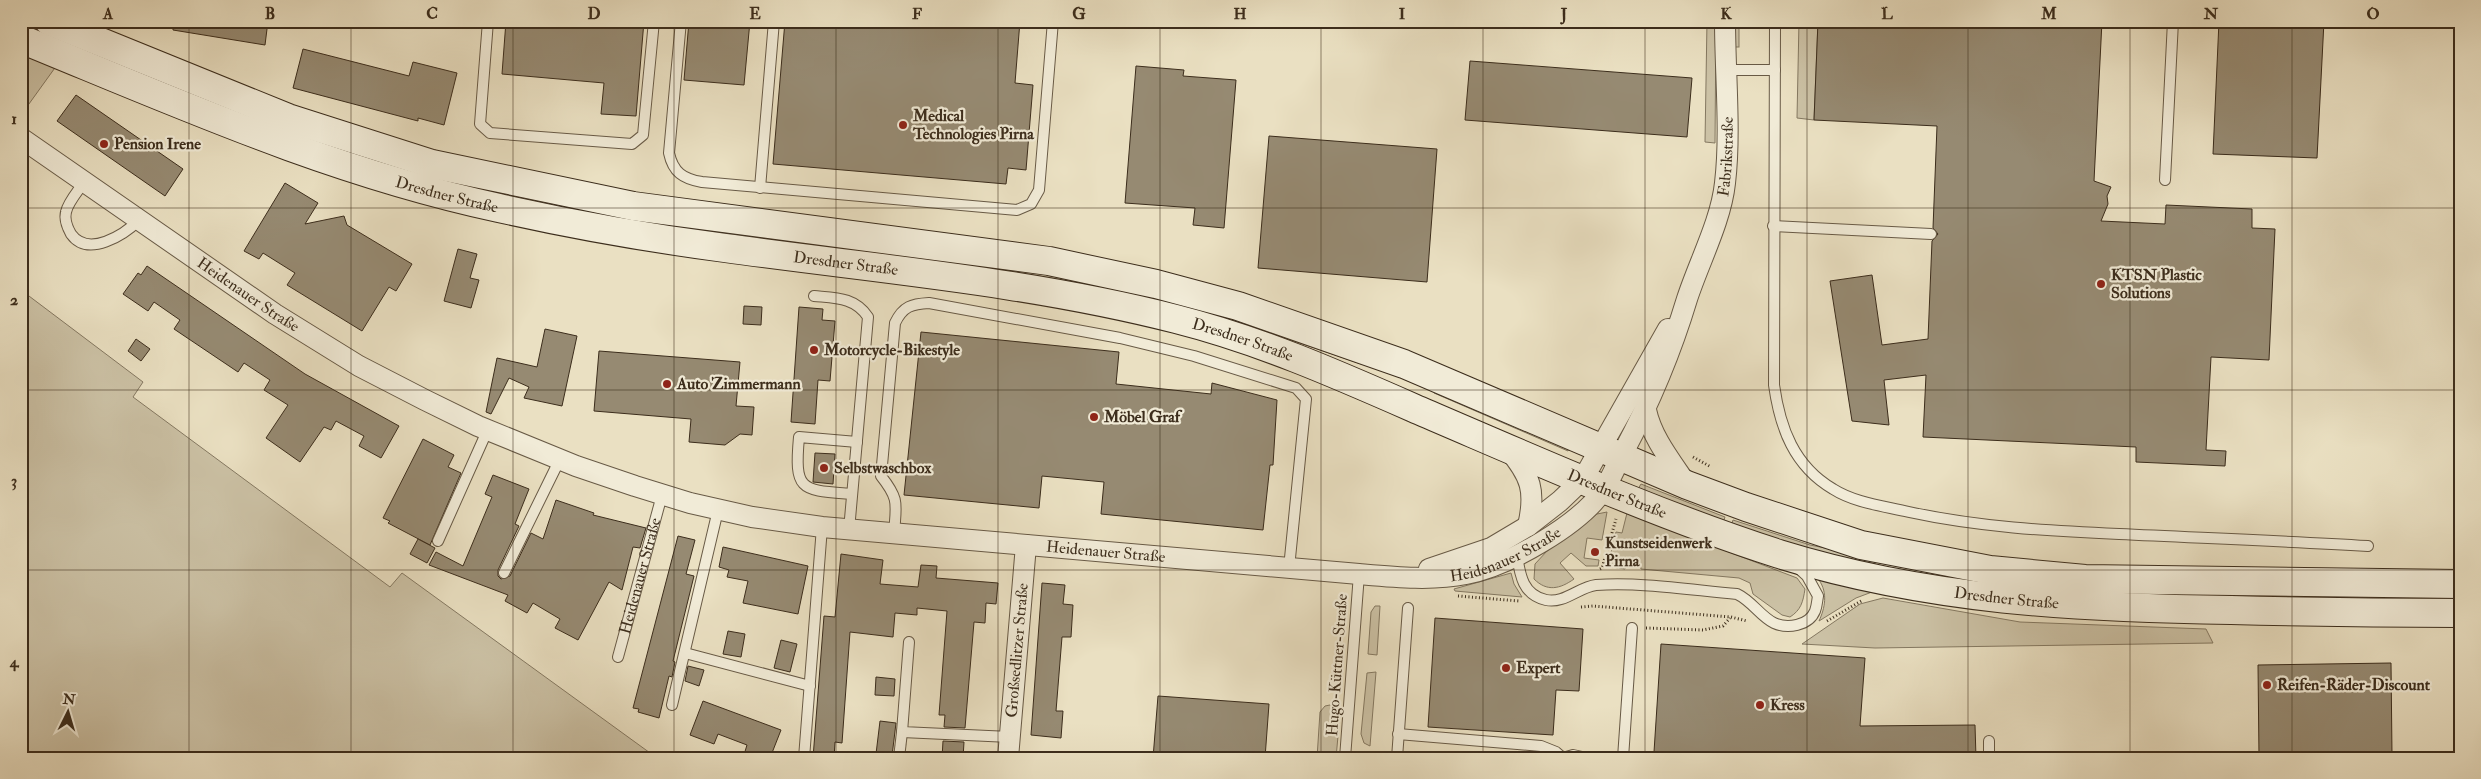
<svg xmlns="http://www.w3.org/2000/svg" width="2481" height="779" viewBox="0 0 2481 779" font-family="'IM FELL Double Pica',serif">
<rect width="100%" height="100%" fill="#eae0c2"/>
<filter id="stains"><feTurbulence type="fractalNoise" baseFrequency=".004" numOctaves="4"/><feColorMatrix values="0 0 0 0 .2 0 0 0 0 .09 0 0 0 0 .02 0 0 0 .5 -.17"/></filter>
<radialGradient id="worn" r=".72"><stop offset=".6" stop-color="#630" stop-opacity="0"/><stop offset="1" stop-color="#630" stop-opacity=".3"/></radialGradient>
<g fill="#ccc2a6" stroke="#847861">
<path d="M1707 21H1716L1715 143 1705 142Z"/>
<rect x="1735" y="21" width="4" height="26"/>
<path d="M1799 21H1818L1814 120 1797 118Z"/>
<path d="M32 24 286 127 1157 295 1365 359 1361 364C1266 331 1168 298 1069 281 898 251 724 239 554 206 523 200 490 196 459 188 311 149 171 87 30 29Z"/>
<path d="M21 50 57 65 21 115Z"/>
<path d="M21 290 143 382 133 397 390 587 402 573 657 758H21Z"/>
<path d="M1437 387 1570 446 1568 451 1434 393Z"/>
<path d="M1641 484 1725 517 1723 523 1638 489Z"/>
<path d="M1607 512 1602 540 1587 538 1584 558 1599 560 1598 566H1586L1571 553 1560 563 1574 579C1560 589 1547 592 1534 579L1535 564 1547 551 1597 514Z"/>
<path d="M1627 513 1797 578 1805 589C1803 602 1801 610 1790 617L1782 615 1753 594 1750 583 1739 578 1641 569 1640 564 1626 562 1625 569 1612 567 1609 561 1616 532 1622 533Z"/>
<path d="M1733 520 1810 545 1875 558V564L1808 550 1731 526Z"/>
<path d="M1511 573 1514 584 1522 597 1455 591 1454 589Z"/>
<path d="M1950 574 2460 596V600L2222 598 2083 593 1950 579Z"/>
<path d="M1822 576 1880 589 1856 598 1819 621C1825 608 1828 593 1819 580Z"/>
<path d="M1883 598 2020 622 2206 629 2213 643 1875 648 1802 644 1860 604Z"/>
<path d="M1375 606H1380L1377 655 1368 654 1371 612Z"/>
<path d="M1376 672 1370 746 1364 743 1361 734 1367 673Z"/>
<path d="M1330 705 1336 707 1340 714 1336 758H1317L1320 712 1325 706Z"/>
</g>
<g fill="#968a72" stroke="#3c2d1c">
<path d="M173 21H268L265 45 173 30Z"/>
<path d="M506 21H644L636 116 601 114 604 83 502 74Z"/>
<path d="M689 21H750L744 85 684 80Z"/>
<path d="M785 21H1020L1015 83 1033 85 1026 170 1008 168 1006 184 773 164Z"/>
<path d="M1818 21H2102L2094 181 2111 187 2107 196 2108 204 2101 221 2165 224 2166 205 2252 209V228L2275 229 2269 360 2211 357 2206 450 2226 451 2225 466 2136 462V447L1923 437 1926 375 1884 380 1889 425 1852 421 1830 281 1872 275 1882 345 1928 339 1932 241 1938 234 1933 228 1937 126 1814 120Z"/>
<path d="M2219 21H2324L2317 158 2213 154Z"/>
<path d="M303 49 409 76 413 62 457 73 444 125 418 118V121L293 88Z"/>
<path d="M1470 61 1692 78 1687 137 1465 120Z"/>
<path d="M1136 66 1184 70 1183 76 1236 80 1224 228 1193 225 1195 208 1125 203Z"/>
<path d="M76 95 183 169 165 196 57 121Z"/>
<path d="M1269 136 1437 149 1427 282 1258 268Z"/>
<path d="M285 183 318 203 305 224 344 216 347 225 412 264 396 291 389 287 362 331 287 285 295 273 263 253 259 259 244 251Z"/>
<path d="M458 249 477 254 470 278 479 280 471 308 444 301Z"/>
<path d="M147 266 305 374 399 426 381 458 359 446 364 436 336 421 331 430 324 427 300 462 266 438 288 405 264 390 270 380 244 363 238 372 174 329 180 320 154 302 148 311 123 294 138 273 141 275Z"/>
<path d="M744 306 762 307 761 325 743 324Z"/>
<path d="M799 307 823 309 822 320 835 321 830 381 818 380 815 424 791 422Z"/>
<path d="M545 329 577 336 562 406 524 398 529 387 509 378 491 414 486 412 497 358 537 367Z"/>
<path d="M921 332 1119 352 1116 384 1211 394 1212 383 1277 400 1273 465H1270L1263 530 1101 514 1104 482 1042 476 1039 508 904 495Z"/>
<path d="M136 339 150 349 141 361 128 351Z"/>
<path d="M599 351 740 362 736 406 754 407 752 435 740 434 725 445 689 442 691 419 594 411Z"/>
<path d="M423 439 454 455 448 467 461 473 430 545 388 523 390 521 383 518Z"/>
<path d="M815 453 835 454 833 484 813 482Z"/>
<path d="M493 475 529 489 515 524 519 526 498 570V576L501 579 510 576 531 533 543 539 556 500 594 513 593 515 646 528 640 548 633 547 622 590 609 582 578 640 555 628 560 619 533 603 527 613 505 601 508 595 429 565 436 552 463 566 492 497 485 494Z"/>
<path d="M678 536 695 540 686 574 694 576 673 661 675 662 672 677 669 676 659 718 638 712 639 709 633 708Z"/>
<path d="M418 539 435 548 427 563 410 554Z"/>
<path d="M723 547 808 566 798 614 743 603 748 581 727 577 729 570 719 567Z"/>
<path d="M841 554 883 560 880 584 918 587 921 565 937 566 936 578 998 583 996 604 986 603 985 623 974 622 965 728 944 727 945 715H939L947 611 917 608V615L895 613 893 637 850 632 842 743 835 742 834 758H813L824 616 835 617Z"/>
<path d="M1042 583 1065 585 1063 604 1073 605 1071 637H1062L1056 711H1063L1061 738 1031 735Z"/>
<path d="M1435 618 1583 629 1579 691 1556 690 1553 735 1428 727Z"/>
<path d="M728 631 745 634 741 657 723 654Z"/>
<path d="M781 640 797 644 790 672 774 668Z"/>
<path d="M1661 644 1865 658 1860 726 1975 725 1976 758H1740L1654 752Z"/>
<path d="M2391 663 2392 755 2259 757 2258 665Z"/>
<path d="M688 666 704 670 699 686 685 681Z"/>
<path d="M876 677 895 679 894 696 875 695Z"/>
<path d="M1158 696 1269 704 1265 758H1153Z"/>
<path d="M703 701 781 730 770 758H743L747 745 718 734 714 744 690 735Z"/>
<path d="M880 721 896 723 892 756 876 754Z"/>
<path d="M943 741 964 742 963 758H942Z"/>
</g>
<g fill="none" stroke-linecap="round" stroke-linejoin="round">
<g stroke="#685a46" stroke-width="12">
<g id="service">
<path d="M488 21 480 124 490 133 632 144 643 135 654 21"/>
<path d="M681 21 669 153C673 172 683 179 702 182L1017 210 1031 204 1039 190 1053 21"/>
<path d="M1775 21 1774 385C1780 428 1794 466 1833 489 1855 503 1884 506 1909 512 1978 527 2048 531 2119 534 2202 538 2285 541 2368 546"/>
<path d="M1725 70H1775"/>
<path d="M2165 180 2173 21"/>
<path d="M84 182C79 190 68 202 66 212 64 220 67 227 71 234 88 258 124 235 139 220"/>
<path d="M760 188 774 21"/>
<path d="M1773 226 1931 234"/>
<path d="M814 296C835 298 855 297 868 317L849 530"/>
<path d="M852 494C801 490 794 492 799 437L857 442"/>
<path d="M894 534C896 504 900 500 881 476L895 323C903 306 912 304 929 303L1120 338 1194 356 1296 388 1306 399 1289 568"/>
<path d="M438 541 488 429"/>
<path d="M1517 556C1520 575 1523 595 1546 600 1564 604 1579 587 1596 585 1643 582 1691 590 1737 594 1752 601 1761 617 1774 623 1787 629 1809 626 1815 611 1817 606 1817 601 1818 596L1807 576 1797 567"/>
<path d="M504 573 560 459"/>
<path d="M909 642 902 732 1010 737"/>
<path d="M685 653 810 686"/>
<path id="s1" d="M618 657 662 495"/>
<path d="M672 705 718 510"/>
<path d="M1398 734 1541 746 1556 752 1563 758"/>
<path d="M1989 741V758"/>
<path d="M804 758 822 527"/>
<path d="M899 758 902 732"/>
<path d="M1345 758 1359 574"/>
<path d="M1397 758 1408 608"/>
<path d="M1563 758 1573 755 1587 758"/>
<path d="M1623 758 1632 628"/>
</g>
</g>
<g stroke="#685a46" stroke-width="22">
<g id="minor">
<path id="s2" d="M21 138 275 314 359 366 425 400 478 426 576 466 635 486 690 503 752 517 822 527 1359 574C1393 577 1432 581 1466 574 1508 566 1580 525 1604 489 1612 477 1617 463 1624 451 1650 402 1671 352 1687 299 1699 262 1721 221 1725 183 1731 133 1725 72 1725 21"/>
<path d="M1646 410C1652 438 1671 461 1687 485"/>
<path d="M1508 449C1531 476 1536 491 1528 526"/>
<path d="M1429 569 1491 548 1528 526 1560 501 1583 479 1668 329"/>
<path id="s3" d="M1008 758 1026 545"/>
</g>
</g>
<g stroke="#3c2d1c" stroke-width="30">
<g id="secondary">
<path d="M49 21 288 118 432 164 633 206 1049 261 1156 284 1238 306 1404 364 1687 485 1746 507 1861 545 1990 570 2085 579 2460 584"/>
<path id="s4" d="M21 39C180 104 331 172 499 208 574 225 649 238 725 248 876 269 1027 281 1176 319 1263 341 1343 377 1425 413 1542 463 1658 515 1779 554 1928 600 2077 608 2231 610 2307 612 2384 613 2460 613"/>
</g>
</g>
<g stroke="#3c2d1c" stroke-width="3" stroke-dasharray="1 2.5" stroke-linecap="butt">
<path d="M1693 457 1711 467"/>
<path d="M1600 569 1602 568 1616 519"/>
<path d="M1458 596 1519 601"/>
<path d="M1581 607 1593 606 1731 617 1747 621"/>
<path d="M1827 621 1863 600"/>
<path d="M1646 628 1703 630 1723 626 1730 618"/>
</g>
<use href="#service" stroke="#f1ebd7" stroke-width="10"/>
<use href="#minor" stroke="#f1ebd7" stroke-width="20"/>
<use href="#secondary" stroke="#f1ebd7" stroke-width="28"/>
</g>
<path fill="none" stroke="#3c2d1c" stroke-width="1" stroke-opacity="0.55" d="M189 21V758M351 21V758M513 21V758M674 21V758M836 21V758M998 21V758M1160 21V758M1321 21V758M1483 21V758M1645 21V758M1807 21V758M1968 21V758M2130 21V758M2292 21V758M21 208H2460M21 390H2460M21 570H2460"/>
<g fill="#8f2418" stroke="#f1ebd7" stroke-width="2">
<circle cx="903" cy="125" r="5"/>
<circle cx="104" cy="144" r="5"/>
<circle cx="2101" cy="284" r="5"/>
<circle cx="814" cy="350" r="5"/>
<circle cx="667" cy="384" r="5"/>
<circle cx="1094" cy="417" r="5"/>
<circle cx="824" cy="468" r="5"/>
<circle cx="1595" cy="552" r="5"/>
<circle cx="1506" cy="668" r="5"/>
<circle cx="2267" cy="685" r="5"/>
<circle cx="1760" cy="705" r="5"/>
</g>
<g text-anchor="middle" dominant-baseline="central" stroke-width="4.5" stroke-linejoin="round" paint-order="stroke">
<g font-size="16" font-weight="bold" fill="#3c2d1c" stroke="#f1ebd7" text-anchor="start">
<text x="913" y="116">Medical<tspan x="913" dy="18">Technologies Pirna</tspan></text>
<text x="114" y="144">Pension Irene</text>
<text x="2111" y="275">KTSN Plastic<tspan x="2111" dy="18">Solutions</tspan></text>
<text x="824" y="350">Motorcycle-Bikestyle</text>
<text x="677" y="384">Auto Zimmermann</text>
<text x="1104" y="417">Möbel Graf</text>
<text x="834" y="468">Selbstwaschbox</text>
<text x="1605" y="543">Kunstseidenwerk<tspan x="1605" dy="18">Pirna</tspan></text>
<text x="1516" y="668">Expert</text>
<text x="2277" y="685">Reifen-Räder-Discount</text>
<text x="1770" y="705">Kress</text>
</g>
<g font-size="16" fill="#3c2d1c" stroke="#f1ebd7">
<text stroke="none"><textPath href="#s2" startOffset="2069">Fabrikstraße</textPath></text>
<text stroke="none"><textPath href="#s4" startOffset="454">Dresdner Straße</textPath></text>
<text stroke="none"><textPath href="#s4" startOffset="859">Dresdner Straße</textPath></text>
<text stroke="none"><textPath href="#s2" startOffset="276">Heidenauer Straße</textPath></text>
<text stroke="none"><textPath href="#s4" startOffset="1264">Dresdner Straße</textPath></text>
<text stroke="none"><textPath href="#s4" startOffset="1669">Dresdner Straße</textPath></text>
<text stroke="none"><textPath href="#s2" startOffset="1591">Heidenauer Straße</textPath></text>
<text stroke="none"><textPath href="#s2" startOffset="1186">Heidenauer Straße</textPath></text>
<text stroke="none"><textPath href="#s1" startOffset="84">Heidenauer Straße</textPath></text>
<text stroke="none"><textPath href="#s4" startOffset="2074">Dresdner Straße</textPath></text>
<text stroke="none"><textPath href="#s3" startOffset="108">Großsedlitzer Straße</textPath></text>
<text transform="translate(1337 665) rotate(-86)">Hugo-Küttner-Straße</text>
</g>
</g>
<rect width="2481" height="779" fill="none" stroke="#eae0c2" stroke-width="55"/>
<g transform="translate(68 712) rotate(5)" stroke="#f1ebd7" stroke-width="4" paint-order="stroke">
<path d="M0-4L9 19L0 12L-9 19Z" fill="#3c2d1c"/>
<text y="-8" font-size="14" font-weight="bold" text-anchor="middle" fill="#3c2d1c">N</text>
</g>
<rect x="28" y="28" width="2426" height="724" fill="none" stroke="#3c2d1c" stroke-width="2"/>
<g font-size="16" text-anchor="middle" font-weight="bold" fill="#3c2d1c">
<text x="108" y="19">A</text>
<text x="270" y="19">B</text>
<text x="432" y="19">C</text>
<text x="594" y="19">D</text>
<text x="755" y="19">E</text>
<text x="917" y="19">F</text>
<text x="1079" y="19">G</text>
<text x="1240" y="19">H</text>
<text x="1402" y="19">I</text>
<text x="1564" y="19">J</text>
<text x="1726" y="19">K</text>
<text x="1887" y="19">L</text>
<text x="2049" y="19">M</text>
<text x="2211" y="19">N</text>
<text x="2373" y="19">O</text>
<text x="14" y="124">1</text>
<text x="14" y="305">2</text>
<text x="14" y="486">3</text>
<text x="14" y="667">4</text>
</g>
<rect width="100%" height="100%" filter="url(#stains)"/>
<rect width="100%" height="100%" fill="url(#worn)"/>
</svg>
